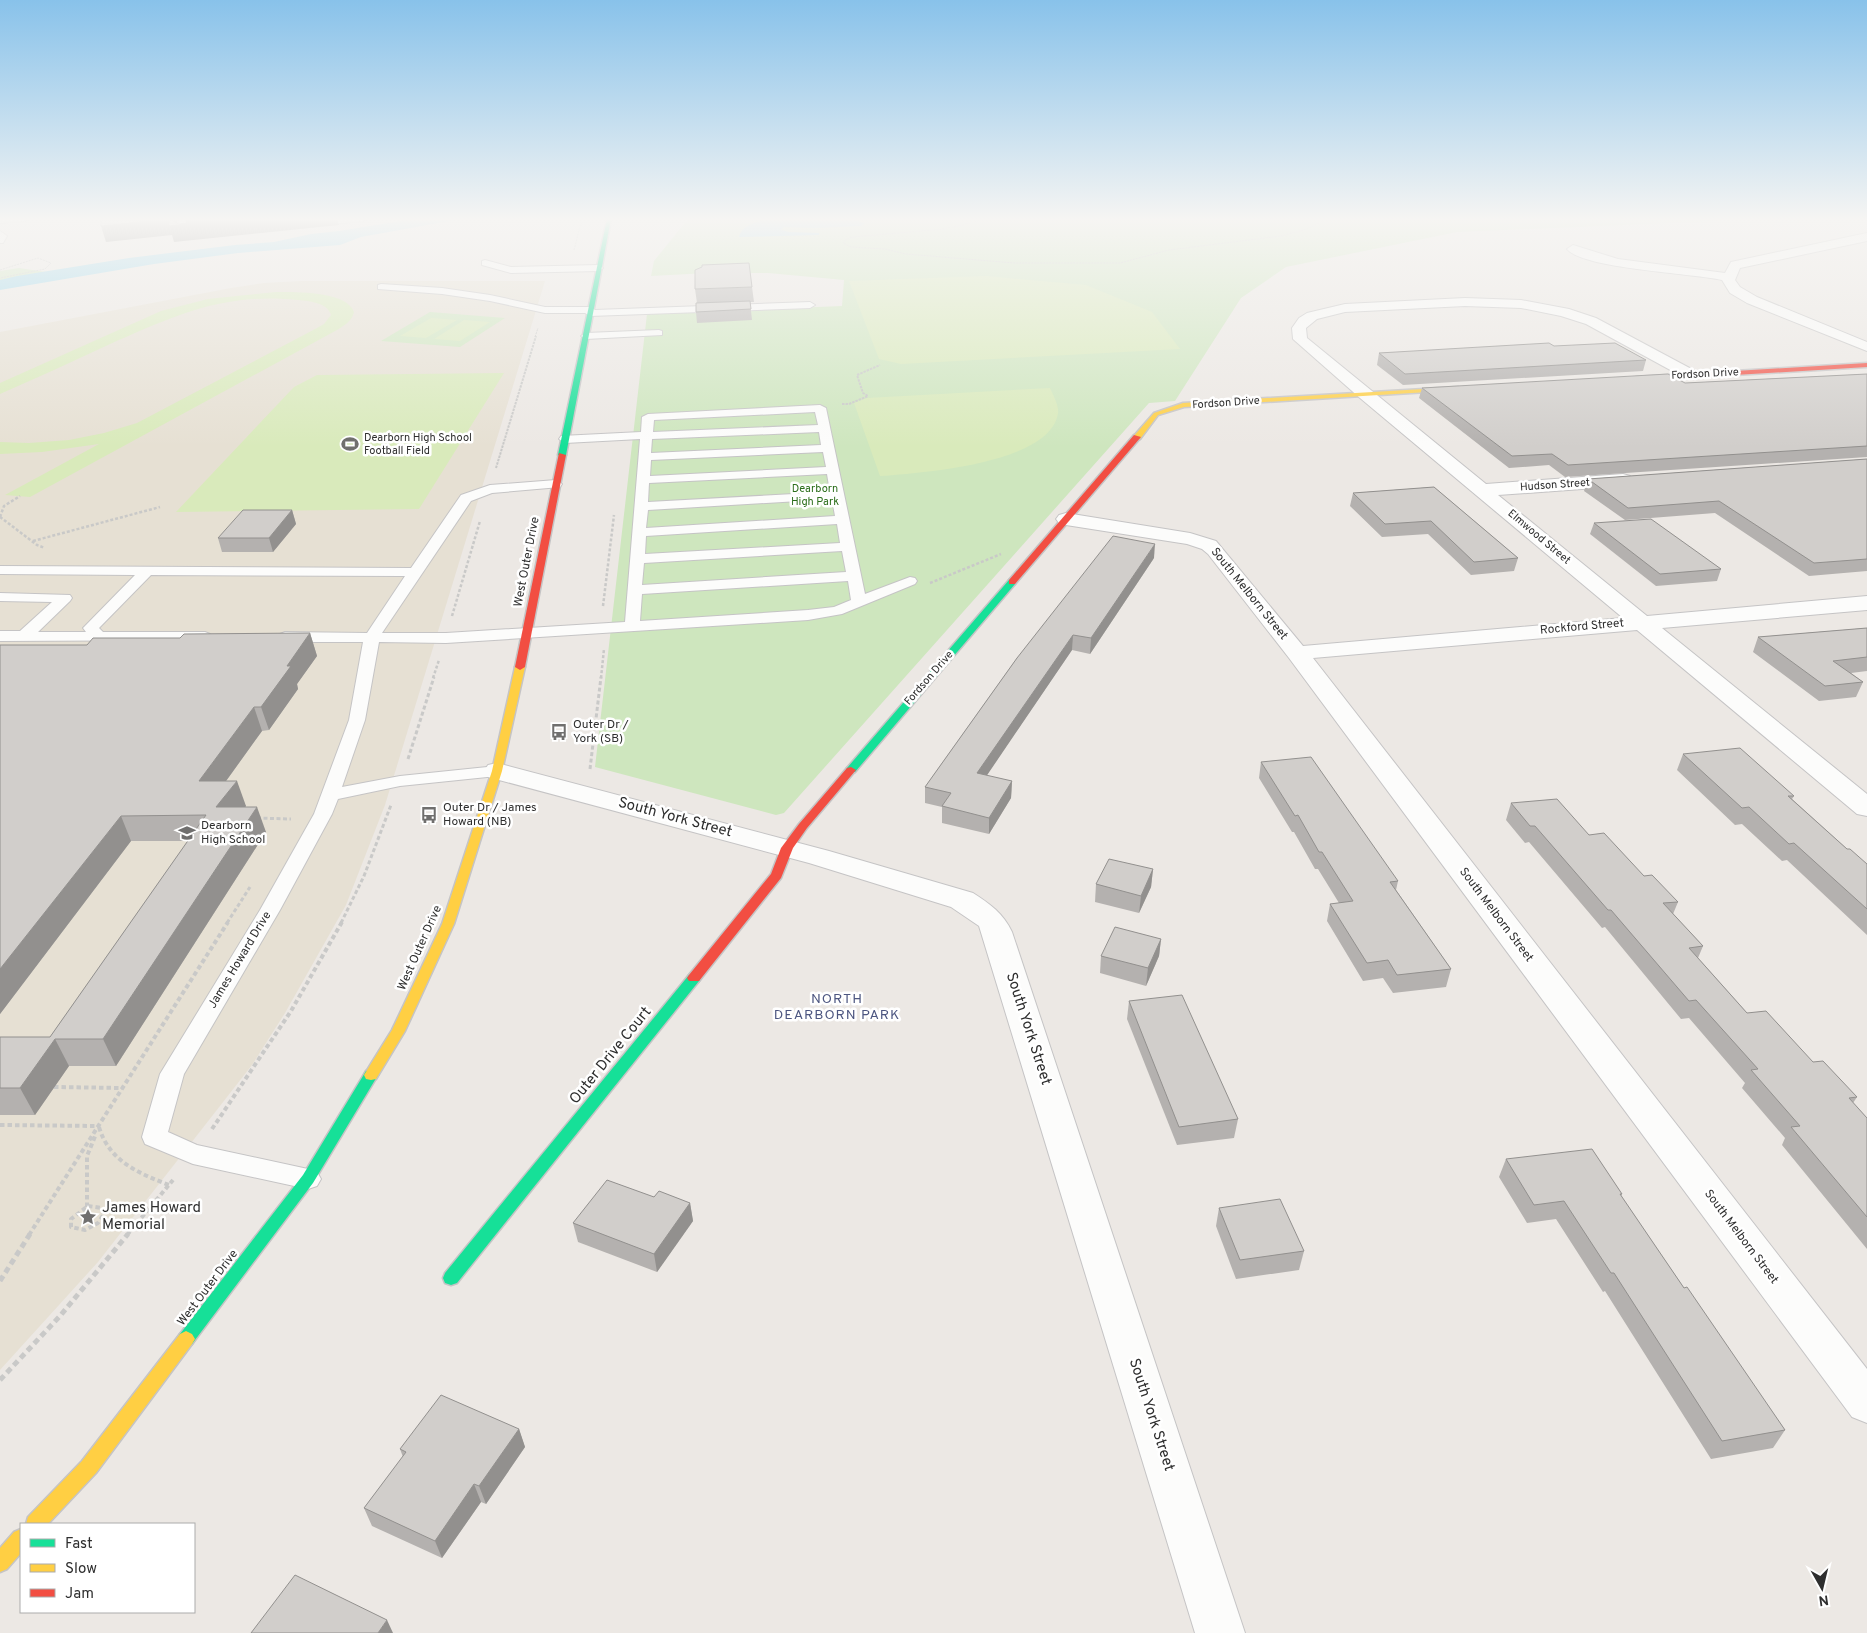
<svg xmlns="http://www.w3.org/2000/svg" width="1867" height="1633" viewBox="0 0 1867 1633" font-family="Overpass,sans-serif">
<rect width="100%" height="100%" fill="#ece8e4"/>
<path fill="#e6e0d3" d="M301 281H545L385 805 346 905 285 1013 252 1065 98 1262 0 1370V332L231 288 264 283Z"/>
<g fill="#cee6be">
<path d="M688 219H1730L1717 221 1457 232 1286 267 1241 298 1175 401 1149 403 784 813 776 815 595 767 647 314 842 306 844 280 768 273H708L651 276 654 261Z"/>
<path d="M19 268 46 272 0 281V271Z"/>
<path d="M430 312 505 318 460 347 381 341Z"/>
</g>
<g fill="#d9eabb">
<path d="M986 276 1086 285 1152 312 1180 349 901 364 879 359 849 281Z"/>
<path d="M276 292C295 292 347 291 354 312 352 321 345 325 337 330L30 497 5 495 99 444 42 452 0 454V442L29 443 69 440 104 433 137 423 317 328 324 324 331 315C328 303 310 301 298 300 224 292 174 316 108 345 72 362 36 378 0 394V383L161 311 208 299Z"/>
<path d="M431 318 457 320 426 338 400 336Z"/>
<path d="M464 320 490 322 460 341 434 339Z"/>
<path d="M504 373 419 509 176 512 294 387 317 375Z"/>
<path d="M1050 388C1053 395 1059 405 1058 413 1051 464 920 473 880 476L854 403 867 398Z"/>
</g>
<g fill="#99d6ec">
<path d="M413 219H460L361 237 340 245 238 253 154 264 0 290V280L17 276 129 258 235 245 274 242 311 234 339 231Z"/>
<path d="M770 219 852 220 865 223 861 226 815 228 784 227 781 230 789 232 819 233V235L739 237C742 224 759 221 770 219Z"/>
</g>
<g fill="none" stroke-linecap="round" stroke-linejoin="round">
<g stroke="#c5c4c5" stroke-width="2">
<g id="lane">
<path d="M0 219H28L24 221 0 223Z"/>
<path d="M179 219H203L199 221 186 222 187 233H199V237L180 238Z"/>
<path d="M341 219H367L363 221 312 226 308 224 312 222Z"/>
<path d="M0 231 7 236 3 243H0Z"/>
<path d="M485 260 511 267 599 265 603 268 599 271 511 273 482 265V261Z"/>
<path d="M381 284 442 288 490 295 545 307H590L595 310 810 302 815 305 810 308 590 316 585 313H545L490 301 442 294 378 289V285Z"/>
<path d="M659 330 662 331V335L586 339 581 336 586 333Z"/>
<path d="M820 405 826 408 865 594 910 577 915 578 917 581 915 584 842 614 808 620 446 643 379 642 365 720 342 787 400 776 497 766 503 767 506 771 503 775 497 776 400 786 338 799 332 814 280 910 184 1074 168 1132 197 1145 308 1169 317 1172 321 1179 317 1186 308 1189 193 1164 145 1144 142 1137 160 1074 260 910 314 814 349 720 363 642H285L280 640 277 637 280 634 285 632 367 633 405 576 151 575 99 628 103 632H205L210 634 213 637 210 640 0 641V631H20L52 602 0 601V593L70 595 72 598 70 601 38 632H86L83 628 86 625 135 575 0 574V566L411 568 461 495 490 485 556 480 562 484 560 487 492 493 471 501 382 633H446L625 622 640 439 565 443 559 439 561 436 641 432 642 417 648 414ZM815 412 818 425 653 432 654 420ZM819 432 821 445 651 453 652 439ZM823 452 826 467 650 476 651 460ZM827 474 830 492 648 502 649 483ZM832 499 835 516 646 528 648 510ZM837 524 840 543 645 554 646 536ZM842 551 846 572 642 585 644 563ZM848 581 851 600 834 607 808 610 640 621 642 594Z"/>
</g>
</g>
<g stroke="#c5c4c5" stroke-width="2">
<g id="street">
<path d="M1867 233V241L1740 268 1735 280 1740 287 1757 297 1867 342V351L1747 303 1730 293 1722 280C1691 273 1584 269 1567 249L1573 245 1618 259 1725 273 1731 262Z"/>
<path d="M1465 298 1521 300 1569 309 1596 318 1697 372 1699 375 1697 378H1685L1586 324 1561 316 1521 308 1465 306 1345 312 1317 319 1306 328 1307 338 1486 484 1623 474 1630 476 1632 480 1630 484 1623 486 1498 495 1647 616 1867 596V610L1662 628 1867 794V816L1857 814 1637 630 1313 658 1867 1369V1423L1852 1417 1289 658 1208 554 1202 549 1187 544 1066 525 1059 523 1056 519 1059 515 1066 513 1190 533 1216 541 1303 646 1623 618 1360 398 1293 339 1292 328 1299 318 1307 313 1345 304Z"/>
<path d="M497 763 829 851 973 893C990 904 1003 913 1012 932L1245 1633H1195L979 926 951 907 809 863 488 777 484 771 488 765Z"/>
</g>
</g>
<g stroke="#c5c4c5" stroke-width="3">
<g id="fast">
<path d="M607 219H611L566 455 562 457 558 455Z"/>
<path d="M1012 579 1015 580V584L855 772H847L846 770 847 768 1009 580Z"/>
<path d="M694 974 699 975 701 978 699 981 457 1283 451 1285 445 1283 443 1278 445 1273 689 975Z"/>
<path d="M371 1070 376 1071 378 1075 313 1183 192 1344 186 1347 180 1344 177 1339 180 1334 303 1175 366 1071Z"/>
</g>
</g>
<g stroke="#c5c4c5" stroke-width="3">
<g id="slow">
<path d="M1458 387 1461 389 1460 390 1184 407 1158 415 1140 439 1133 437 1154 413 1183 403Z"/>
<path d="M520 664 525 667 502 771 454 924 405 1031 376 1079 371 1080 366 1079 364 1075 392 1030 442 924 492 771 515 667Z"/>
<path d="M186 1331 192 1334 195 1339 192 1344 96 1473 48 1524H26L28 1517 82 1461 180 1334Z"/>
<path d="M21 1529V1553L7 1569 0 1572V1548L14 1532Z"/>
</g>
</g>
<g stroke="#c5c4c5" stroke-width="3">
<g id="jam">
<path d="M1867 363V367L1636 381 1633 379 1636 377Z"/>
<path d="M1134 435 1141 437 1015 584H1009V580Z"/>
<path d="M559 453 566 455 525 667 520 670 515 667Z"/>
<path d="M851 767 856 770 807 828 793 848 781 878 699 981H689L687 978 689 975 771 874 781 848 799 824 847 768Z"/>
</g>
</g>
<g stroke="#c9c9c8" stroke-width="1" stroke-dasharray="2 1" stroke-linecap="butt">
<path d="M988 219 944 229 853 237 846 239 843 243 851 247 885 249 906 254 1014 263H1120L1169 250 1281 236 1307 229 1327 219"/>
<path d="M574 250 582 219"/>
<path d="M0 270 38 258 51 263 45 269 0 278"/>
<path d="M535 337 538 328"/>
</g>
<g stroke="#c9c9c8" stroke-width="2" stroke-dasharray="2.5 1" stroke-linecap="butt">
<path d="M842 404H849L868 396 863 393 857 375 880 365"/>
<path d="M496 468 536 336"/>
</g>
<g stroke="#c9c9c8" stroke-width="2.5" stroke-dasharray="3 2" stroke-linecap="butt">
<path d="M0 517 37 545 45 548"/>
<path d="M0 517 4 506 20 496"/>
<path d="M33 541 160 507"/>
<path d="M930 583 1001 554"/>
<path d="M603 606 614 515"/>
<path d="M452 616 480 521"/>
<path d="M433 678 439 660"/>
<path d="M601 678 604 649"/>
</g>
<g stroke="#c9c9c8" stroke-width="3" stroke-dasharray="4 2.5" stroke-linecap="butt">
<path d="M408 759 434 677"/>
<path d="M590 769 601 677"/>
<path d="M257 818 291 819"/>
<path d="M227 923 250 887"/>
<path d="M341 923 364 876 391 805"/>
</g>
<g stroke="#c9c9c8" stroke-width="4" stroke-dasharray="4.5 3" stroke-linecap="butt">
<path d="M54 1087 122 1088"/>
<path d="M0 1125 98 1126"/>
<path d="M99 1127C109 1161 138 1173 169 1185"/>
<path d="M212 1129 291 1011 342 922"/>
<path d="M88 1206 102 1208 104 1214 98 1223 85 1230 71 1227V1219Z"/>
<path d="M87 1207V1156L96 1134"/>
<path d="M29 1235 228 922"/>
<path d="M127 1235 173 1180"/>
</g>
<g stroke="#c9c9c8" stroke-width="5" stroke-dasharray="6 4" stroke-linecap="butt">
<path d="M0 1281 30 1234"/>
<path d="M0 1380 60 1316 128 1234"/>
</g>
<use href="#lane" fill="#fcfcfb" fill-rule="evenodd"/>
<use href="#street" fill="#fcfcfb" fill-rule="evenodd"/>
<use href="#fast" fill="#16e098" fill-rule="evenodd"/>
<use href="#slow" fill="#ffcf43" fill-rule="evenodd"/>
<use href="#jam" fill="#f24e42" fill-rule="evenodd"/>
</g>
<g fill="#b4b1af">
<path d="M752 287 754 302H750L752 320 697 323 696 312 697 303 695 289Z"/>
<path d="M1554 346 1646 360 1643 371 1403 385 1377 365 1379 353Z"/>
<path d="M1867 374V457L1565 477 1549 465 1509 468 1419 398 1422 388 1685 383Z"/>
<path d="M1867 459V571L1809 576 1715 513 1625 520 1584 491 1588 479Z"/>
<path d="M1434 487 1518 558 1514 571 1471 575 1428 534 1382 537 1350 506 1353 493Z"/>
<path d="M292 510 296 524 273 552H222L218 538Z"/>
<path d="M1594 523 1721 569 1717 581 1656 586 1590 534Z"/>
<path d="M1154 558 1090 654 1072 650 986 776 1012 781 1011 798 989 834 942 823V807L925 803V787L1017 658Z"/>
<path d="M1867 628V671L1851 673 1863 682 1856 697 1819 701 1753 652 1758 637Z"/>
<path d="M310 633 317 656 297 684 298 689 269 730 262 731 226 781 246 806 245 807 266 832 116 1066H69L35 1115H0V1037H50L188 841H131L0 1014V645H87L180 638Z"/>
<path d="M1683 754 1794 796 1792 799 1847 849 1867 864V935L1787 860 1782 861 1742 824 1735 825 1677 770Z"/>
<path d="M1261 762 1398 881 1396 890 1451 969 1446 987 1393 993 1383 978 1363 981 1327 921 1330 904 1339 903 1318 869H1315L1294 832H1292L1259 778Z"/>
<path d="M1511 803 1589 835 1678 902 1673 914 1703 946 1698 958 1747 1013 1813 1062 1857 1097 1853 1103 1867 1118V1249L1782 1145 1785 1138 1742 1088 1745 1083 1689 1018 1681 1019 1605 927 1602 928 1529 842 1525 843 1506 820Z"/>
<path d="M1153 869 1151 887 1139 913 1095 902 1096 884Z"/>
<path d="M1161 939 1159 956 1146 986 1100 973 1101 956Z"/>
<path d="M1129 1001 1238 1119 1234 1138 1177 1145 1127 1019Z"/>
<path d="M1506 1159 1622 1194 1621 1196 1684 1288 1785 1430 1773 1448 1711 1459 1605 1291 1603 1292 1556 1219 1527 1223 1499 1177Z"/>
<path d="M654 1197 690 1203 693 1221 657 1272 578 1242 573 1223Z"/>
<path d="M1219 1208 1304 1251 1299 1270 1236 1279 1216 1226Z"/>
<path d="M519 1429 525 1447 486 1504 481 1502 442 1558 372 1526 364 1508 403 1457 400 1449Z"/>
</g>
<g fill="#92908e">
<path d="M169 219H177V225L187 224 185 219H337L339 225 174 242 172 235 106 242 101 226Z"/>
<path d="M292 510 296 524 273 552 269 538Z"/>
<path d="M1155 544 1154 558 1090 654 1091 638Z"/>
<path d="M310 633 317 656 297 684 298 689 269 730 261 707 287 666Z"/>
<path d="M1073 635 1072 650 977 790V773Z"/>
<path d="M254 707 262 731 208 806 199 781Z"/>
<path d="M237 781 246 806 226 832 216 807Z"/>
<path d="M1012 781 1011 798 989 834V818Z"/>
<path d="M257 807 266 832 116 1066 103 1039Z"/>
<path d="M121 816 131 841 0 1014V969Z"/>
<path d="M1153 869 1151 887 1139 913 1141 896Z"/>
<path d="M1161 939 1159 956 1146 986 1148 968Z"/>
<path d="M55 1039 69 1066 35 1115 20 1088Z"/>
<path d="M690 1203 693 1221 657 1272 654 1254Z"/>
<path d="M519 1429 525 1447 486 1504 479 1486Z"/>
<path d="M474 1484 481 1502 442 1558 435 1541Z"/>
<path d="M387 1620 393 1633H378Z"/>
</g>
<g fill="#d1cecb" stroke="#92908e">
<path d="M101 219H172V220L178 224 238 219 169 226V219L101 226Z"/>
<path d="M749 263 752 287 695 289V270L702 267V265Z"/>
<path d="M750 301 751 309 696 312V303Z"/>
<path d="M1549 343 1554 346 1615 343 1646 360 1405 374 1379 353Z"/>
<path d="M1668 374 1685 383 1867 374V446L1568 465 1552 454 1512 456 1422 388Z"/>
<path d="M1867 459V559L1814 563 1719 501 1628 508 1588 479Z"/>
<path d="M1434 487 1518 558 1474 562 1431 521 1385 524 1353 493Z"/>
<path d="M243 510H292L269 538H218Z"/>
<path d="M1651 519 1721 569 1660 574 1594 523Z"/>
<path d="M1113 536 1155 544 1091 638 1073 635 977 773 1012 781 989 818 942 806 951 793 925 787 1017 658Z"/>
<path d="M1867 628V657L1833 661 1863 682 1825 686 1758 637Z"/>
<path d="M310 633 287 666H291L261 707H254L199 781H237L216 807H257L103 1039H55L20 1088H0V1037H50L206 815 121 816 0 969V645H87L93 638H180L184 634Z"/>
<path d="M1740 748 1794 796H1788L1847 849H1850L1867 864V909L1794 843 1789 844 1749 807 1742 808 1683 754Z"/>
<path d="M1311 757 1398 881 1390 882 1451 969 1397 975 1388 960 1367 963 1330 904 1353 901 1322 852H1319L1298 815 1295 816 1261 762Z"/>
<path d="M1557 799 1589 835 1604 833 1644 876 1652 875 1678 902 1663 903 1703 946 1689 948 1747 1013 1766 1011 1813 1062 1823 1061 1857 1097 1849 1098 1867 1118V1217L1791 1127 1800 1126 1751 1070 1758 1069 1696 1000 1689 1001 1611 910H1608L1535 826H1530L1511 803Z"/>
<path d="M1109 859 1153 869 1141 896 1096 884Z"/>
<path d="M1115 927 1161 939 1148 968 1101 956Z"/>
<path d="M1182 995 1238 1119 1179 1127 1129 1001Z"/>
<path d="M1592 1149 1622 1194H1620L1684 1288 1687 1287 1785 1430 1722 1441 1614 1273H1611L1564 1201 1534 1205 1506 1159Z"/>
<path d="M607 1180 654 1197 659 1191 690 1203 654 1254 573 1223Z"/>
<path d="M1280 1199 1304 1251 1240 1260 1219 1208Z"/>
<path d="M441 1395 519 1429 479 1486 474 1484 435 1541 364 1508 406 1452 400 1449Z"/>
<path d="M295 1575 387 1620 378 1633H251Z"/>
</g>
<linearGradient id="sky" x2="0" y2="1"><stop stop-color="#88c2ea"/><stop offset="0.49" stop-color="#f6f5f3"/><stop offset="1" stop-color="#f6f5f3" stop-opacity="0"/></linearGradient>
<rect width="1867" height="447" fill="url(#sky)"/>
<defs>
<g id="stadium-bare" transform="scale(1.35)"><path d="M0-5a6.5 5 0 1 0 0 10a6.5 5 0 1 0 0-10ZM-3.5-1.8h7v3.6h-7Z" fill="#706f6e" stroke="#fff" stroke-width="2.5" paint-order="stroke"/></g>
<g id="bus-bare" transform="scale(1.35)"><path d="M-5-6H5V4H4V6H2V4H-2V6H-4V4H-5ZM-3.5-4V0h7V-4ZM-3.5 1.2v1.5H-2V1.2ZM2 1.2v1.5H3.5V1.2Z" fill="#706f6e" stroke="#fff" stroke-width="2.5" paint-order="stroke"/></g>
<g id="school-bare" transform="scale(1.35)"><path d="M0-5L7-2L0 1L-7-2ZM-4 1L0 2.5L4 1V4Q0 6-4 4Z" fill="#706f6e" stroke="#fff" stroke-width="2.5" paint-order="stroke"/></g>
<g id="sight-bare" transform="scale(1.35)"><path d="M0-6L1.8-2.2L6-1.7L2.9 1.2L3.7 5.4L0 3.3L-3.7 5.4L-2.9 1.2L-6-1.7L-1.8-2.2Z" fill="#706f6e" stroke="#fff" stroke-width="2.5" paint-order="stroke"/></g>
</defs>
<g fill-rule="evenodd">
<use href="#stadium-bare" x="350" y="444"/>
<use href="#bus-bare" x="559" y="732"/>
<use href="#bus-bare" x="429" y="815"/>
<use href="#school-bare" x="187" y="833"/>
<use href="#sight-bare" x="88" y="1217"/>
</g>
<g text-anchor="middle" dominant-baseline="central" stroke-width="5" stroke-linejoin="round" paint-order="stroke">
<g font-size="11" fill="#2e2e2e" stroke="#fff">
<text transform="translate(1705 374) rotate(-3)">Fordson Drive</text>
<text transform="translate(1226 403) rotate(-4)">Fordson Drive</text>
<text transform="translate(1555 485) rotate(-4)">Hudson Street</text>
<text transform="translate(1539 537) rotate(40)">Elmwood Street</text>
<text transform="translate(929 678) rotate(-49)">Fordson Drive</text>
</g>
<g font-size="11" fill="#2e2e2e" stroke="#fff" text-anchor="start">
<text x="364" y="438">Dearborn High School<tspan x="364" dy="13">Football Field</tspan></text>
</g>
<g font-size="11" fill="#2c6e1b" stroke="#fff">
<text x="815" y="489">Dearborn<tspan x="815" dy="13">High Park</tspan></text>
</g>
<g font-size="12" fill="#2e2e2e" stroke="#fff">
<text transform="translate(527 562) rotate(-79)">West Outer Drive</text>
<text transform="translate(1249 594) rotate(51)">South Melborn Street</text>
<text transform="translate(1582 627) rotate(-5)">Rockford Street</text>
<text transform="translate(1496 915) rotate(53)">South Melborn Street</text>
<text transform="translate(420 948) rotate(-66)">West Outer Drive</text>
<text transform="translate(240 960) rotate(-59)">James Howard Drive</text>
<text transform="translate(1741 1237) rotate(53)">South Melborn Street</text>
<text transform="translate(208 1288) rotate(-53)">West Outer Drive</text>
</g>
<g font-size="12" fill="#2e2e2e" stroke="#fff" text-anchor="start">
<text x="573" y="725">Outer Dr /<tspan x="573" dy="14">York (SB)</tspan></text>
<text x="443" y="808">Outer Dr / James<tspan x="443" dy="14">Howard (NB)</tspan></text>
<text x="201" y="826">Dearborn<tspan x="201" dy="14">High School</tspan></text>
</g>
<g font-size="14" letter-spacing="1" fill="#4d5680" stroke="#fff">
<text x="837" y="999">NORTH<tspan x="837" dy="16">DEARBORN PARK</tspan></text>
</g>
<g font-size="15" fill="#2e2e2e" stroke="#fff">
<text transform="translate(675 818) rotate(15)">South York Street</text>
<text transform="translate(1028 1029) rotate(72)">South York Street</text>
<text transform="translate(611 1056) rotate(-51)">Outer Drive Court</text>
<text transform="translate(1151 1415) rotate(72)">South York Street</text>
</g>
<g font-size="15" fill="#2e2e2e" stroke="#fff" text-anchor="start">
<text x="102" y="1208">James Howard<tspan x="102" dy="17">Memorial</tspan></text>
</g>
</g>
<rect x="20" y="1523" width="175" height="90" fill="#ffffff" stroke="#ababab"/>
<rect x="30" y="1539" width="25" height="8" fill="#16e098" stroke="#ababab"/>
<text x="65" y="1548" font-size="15" fill="#2e2e2e">Fast</text>
<rect x="30" y="1564" width="25" height="8" fill="#ffcf43" stroke="#ababab"/>
<text x="65" y="1573" font-size="15" fill="#2e2e2e">Slow</text>
<rect x="30" y="1589" width="25" height="8" fill="#f24e42" stroke="#ababab"/>
<text x="65" y="1598" font-size="15" fill="#2e2e2e">Jam</text>
<g transform="translate(1822 1588) rotate(172)" stroke="#ffffff" stroke-width="4" paint-order="stroke">
<path d="M0-4L9 19L0 12L-9 19Z" fill="#2e2e2e"/>
<text y="-8" font-size="14" font-weight="bold" text-anchor="middle" fill="#2e2e2e">N</text>
</g>
</svg>
